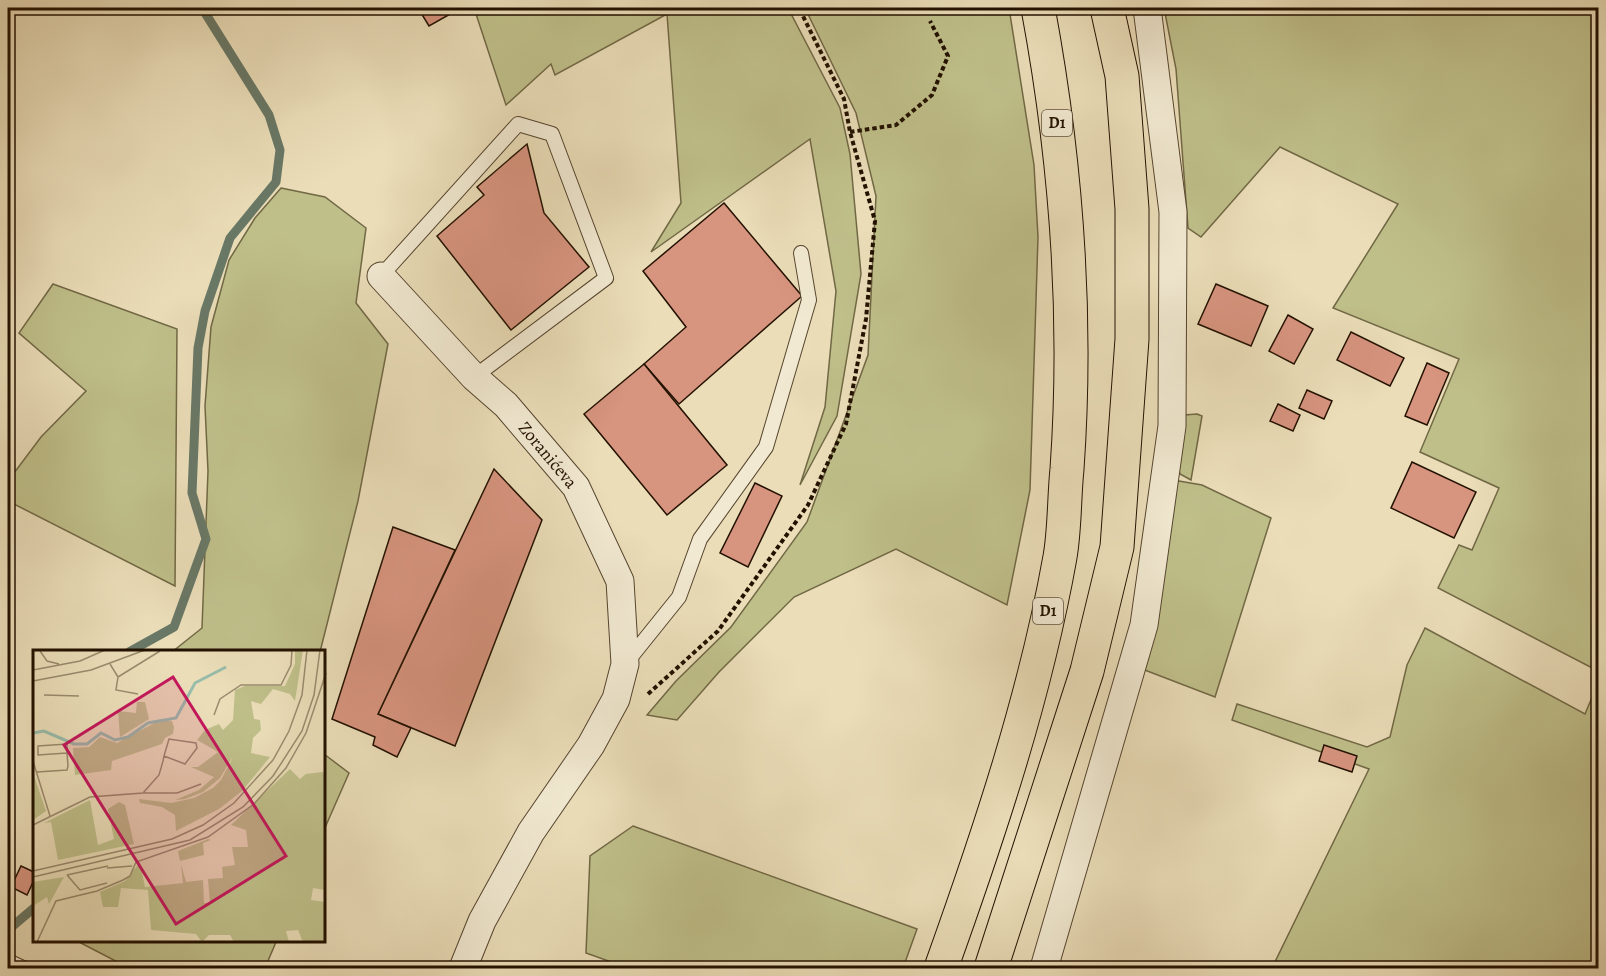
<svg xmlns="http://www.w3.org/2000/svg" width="1606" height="976" viewBox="0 0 1606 976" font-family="Alegreya,serif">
<rect width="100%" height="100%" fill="#eaddb8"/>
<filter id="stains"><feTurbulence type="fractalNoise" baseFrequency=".00333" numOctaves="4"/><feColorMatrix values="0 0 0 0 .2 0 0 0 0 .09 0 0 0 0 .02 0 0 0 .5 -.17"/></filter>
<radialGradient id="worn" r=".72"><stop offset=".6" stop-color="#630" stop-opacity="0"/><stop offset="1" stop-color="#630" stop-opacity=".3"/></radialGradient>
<g fill="#bfbf8a" stroke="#716845" stroke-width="1.5">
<path d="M482 8H788L840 108 850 154 861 274 837 416 800 485 825 407 836 291 810 139 651 252 681 203 667 14 555 75 551 64 506 105 475 11Z"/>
<path d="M805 8H1009L1034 165 1038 237 1030 490 1007 605 896 549 794 597 719 672 677 720 647 715 676 681 731 627 807 522 868 355 876 196 856 113Z"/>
<path d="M1164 8H1598V671L1438 588 1459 545 1472 550 1499 488 1420 452 1459 359 1333 308 1398 204 1280 147 1201 237 1188 228 1176 69Z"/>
<path d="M281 188 325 197 366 228 356 303 388 344 358 501 320 652H172L202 628 208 471 205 406 211 327 229 260 255 218Z"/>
<path d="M53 284 177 329 175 586 8 501V481L41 437 86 391 19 333Z"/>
<path d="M1197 414 1202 416 1191 480 1180 474 1178 467 1184 415Z"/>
<path d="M1179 481 1202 485 1271 518 1215 697 1142 669 1173 483Z"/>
<path d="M1425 628 1585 714 1598 683V968H1272L1369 769 1232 720 1237 704 1367 747 1390 737 1407 665Z"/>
<path d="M324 754 349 773 324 830Z"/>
<path d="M633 826 917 929 903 968H628L586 953 590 856Z"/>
<path d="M79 942H276L265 968H129Z"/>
</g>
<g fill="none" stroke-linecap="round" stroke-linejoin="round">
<g stroke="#697866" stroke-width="9">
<path d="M129 652 174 627 206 539 192 493 198 348 205 311 230 238 276 182 280 150 269 115 202 8"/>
<path d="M8 930 34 908"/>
</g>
</g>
<g fill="#d7947f" stroke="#231100" stroke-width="1.5">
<path d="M418 8H461L429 26Z"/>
<path d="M527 144 544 213 589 267 511 330 437 236 484 195 477 187Z"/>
<path d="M724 203 802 296 679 404 644 364 686 327 643 271Z"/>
<path d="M1216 284 1268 306 1251 346 1198 324Z"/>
<path d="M1288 315 1313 329 1294 364 1269 351Z"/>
<path d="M1351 332 1404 358 1390 386 1337 360Z"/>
<path d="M1427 363 1449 373 1427 425 1405 416Z"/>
<path d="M644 364 727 465 667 515 584 414Z"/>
<path d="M1307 390 1332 401 1324 419 1299 408Z"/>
<path d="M1278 404 1300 415 1293 431 1270 421Z"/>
<path d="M1412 462 1476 492 1454 538 1391 508Z"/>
<path d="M494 469 542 520 455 746 378 714Z"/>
<path d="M755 483 782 496 748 567 720 553Z"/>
<path d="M393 527 455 550 378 714 411 728 397 757 373 745 375 737 332 719Z"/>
<path d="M1324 745 1357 756 1352 772 1319 761Z"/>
<path d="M21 866 34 872V880L27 895 11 887Z"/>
</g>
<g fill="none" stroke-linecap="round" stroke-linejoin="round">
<g stroke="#55442e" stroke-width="16">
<g id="service">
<path d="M381 276 518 124 552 134 606 278 474 377"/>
<path d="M626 663 679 597 700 539 766 447 809 300 801 253"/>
<path d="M8 961 23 968"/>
</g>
</g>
<g stroke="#55442e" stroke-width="29">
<g id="minor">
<path d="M381 276 474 377 506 405 576 487 620 581 625 664 616 699 591 745 531 832 482 921 463 968"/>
<path d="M1044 968 1144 625 1172 426 1173 212 1147 8"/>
</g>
</g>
<g stroke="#231100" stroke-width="35">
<g id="trunk">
<path d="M941 968C989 834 1035 697 1060 557 1065 528 1064 498 1067 469 1078 314 1066 159 1038 8"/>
<path d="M991 968 1087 671 1117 547 1132 339V209L1122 76 1107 8"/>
</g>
</g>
<g stroke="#231100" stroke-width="4" stroke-dasharray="4.5 3" stroke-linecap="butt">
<path d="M850 132 896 125 932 95 948 56 930 21"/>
<path d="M648 694 718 631 808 505 846 424 866 319 875 221 850 132 844 99 799 8"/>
</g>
<use href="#service" stroke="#f1e9d1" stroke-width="14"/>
<use href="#minor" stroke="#f1e9d1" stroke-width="27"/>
<use href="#trunk" stroke="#eaddb8" stroke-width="33"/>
</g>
<g text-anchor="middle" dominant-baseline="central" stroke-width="4.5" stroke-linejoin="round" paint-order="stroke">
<g fill="#f1e9d1" stroke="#61523f" stroke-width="1.5">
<rect x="1042" y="110" width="30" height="26" rx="4.5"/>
<rect x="1033" y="598" width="30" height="26" rx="4.5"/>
</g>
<g font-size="16" font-weight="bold" fill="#231100">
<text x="1057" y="123">D1</text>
<text x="1048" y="611">D1</text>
</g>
<g font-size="18" fill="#231100" stroke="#f1e9d1">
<text transform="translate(548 455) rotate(50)">Zoranićeva</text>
</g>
</g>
<g transform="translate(33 650)">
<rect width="292" height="292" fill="#eaddb8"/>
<path d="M262 0H270L262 51 257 44 240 39 228 54 218 51 221 69 227 70 228 80 220 88 218 103 237 107 209 141 186 159 143 181 142 165 129 157 107 153 106 149 138 153 161 148 180 138 188 130 201 105 187 128 170 142 152 149 142 150 166 140 181 127 158 117H165L185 102 164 90 172 80 186 74 190 80 200 70 202 40 212 36H252L262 14ZM104 52H112L116 69 87 87 85 61 103 63ZM127 70 139 71 141 77 140 84 132 88 129 94 79 111 78 120 42 125 40 98 56 97 67 87 84 93ZM257 119 267 129 273 124 290 122 292 127V240L280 238 278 250 292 252V292H270L265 280 253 281 256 292H201L197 285H176L169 292 163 284 118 280 115 240 88 238 85 257H70L67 242 92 231 107 212 112 237 150 233 148 214 153 232 170 230 171 253H177L175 229 190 228 189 217 202 215 199 197H215L213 180 198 175ZM0 123 13 161 0 170ZM57 150 65 195 81 189 75 159 86 152 92 155 101 194 25 210 18 172 11 173ZM175 189 178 190 170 193 171 205 147 211 145 201ZM31 227 16 254 14 247 0 256V232Z" fill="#bfbf8a"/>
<path fill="none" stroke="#98bcaa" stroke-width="3" d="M0 83 11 81 41 94H54L68 83 82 90 95 87 115 73 143 68 162 33 193 17"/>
<path fill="none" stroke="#9a8b6e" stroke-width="1.5" d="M7 1 14 11 26 14M77 14 85 27 83 40 105 44M0 20 47 11 72 0M85 27 127 1M0 31 58 20 112 0M11 45 46 46M181 65 187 49 208 35H248L258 15 259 0M0 111 17 166M4 122 34 120 35 116 34 103V94L5 96V105L34 103M110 143H144L168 134M0 175 57 147 110 143 126 125 130 111 131 106 136 89 163 93 164 98 152 114 131 106M74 218 99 216M0 221 139 189 170 175 201 153 240 110 256 81 269 45 274 0M34 225 47 240 74 233M34 225 75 216M0 227 157 190 210 157 240 126 269 81 281 45 287 0M4 292 23 251 64 241 90 230 97 226 103 212 175 187 221 154 253 118 273 83 293 23"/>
<path fill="#c2185b" fill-opacity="0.15" stroke="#c2185b" stroke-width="3" d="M140 27 253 206 143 274 31 95Z"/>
<rect width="292" height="292" fill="none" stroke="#231100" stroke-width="3"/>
</g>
<rect width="1606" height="976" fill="none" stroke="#eaddb8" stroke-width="30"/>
<rect x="9" y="9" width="1588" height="958" fill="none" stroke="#231100" stroke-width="3"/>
<rect x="15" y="15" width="1576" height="946" fill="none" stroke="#231100" stroke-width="1.5"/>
<rect width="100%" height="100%" filter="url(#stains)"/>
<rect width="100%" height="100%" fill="url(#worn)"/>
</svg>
